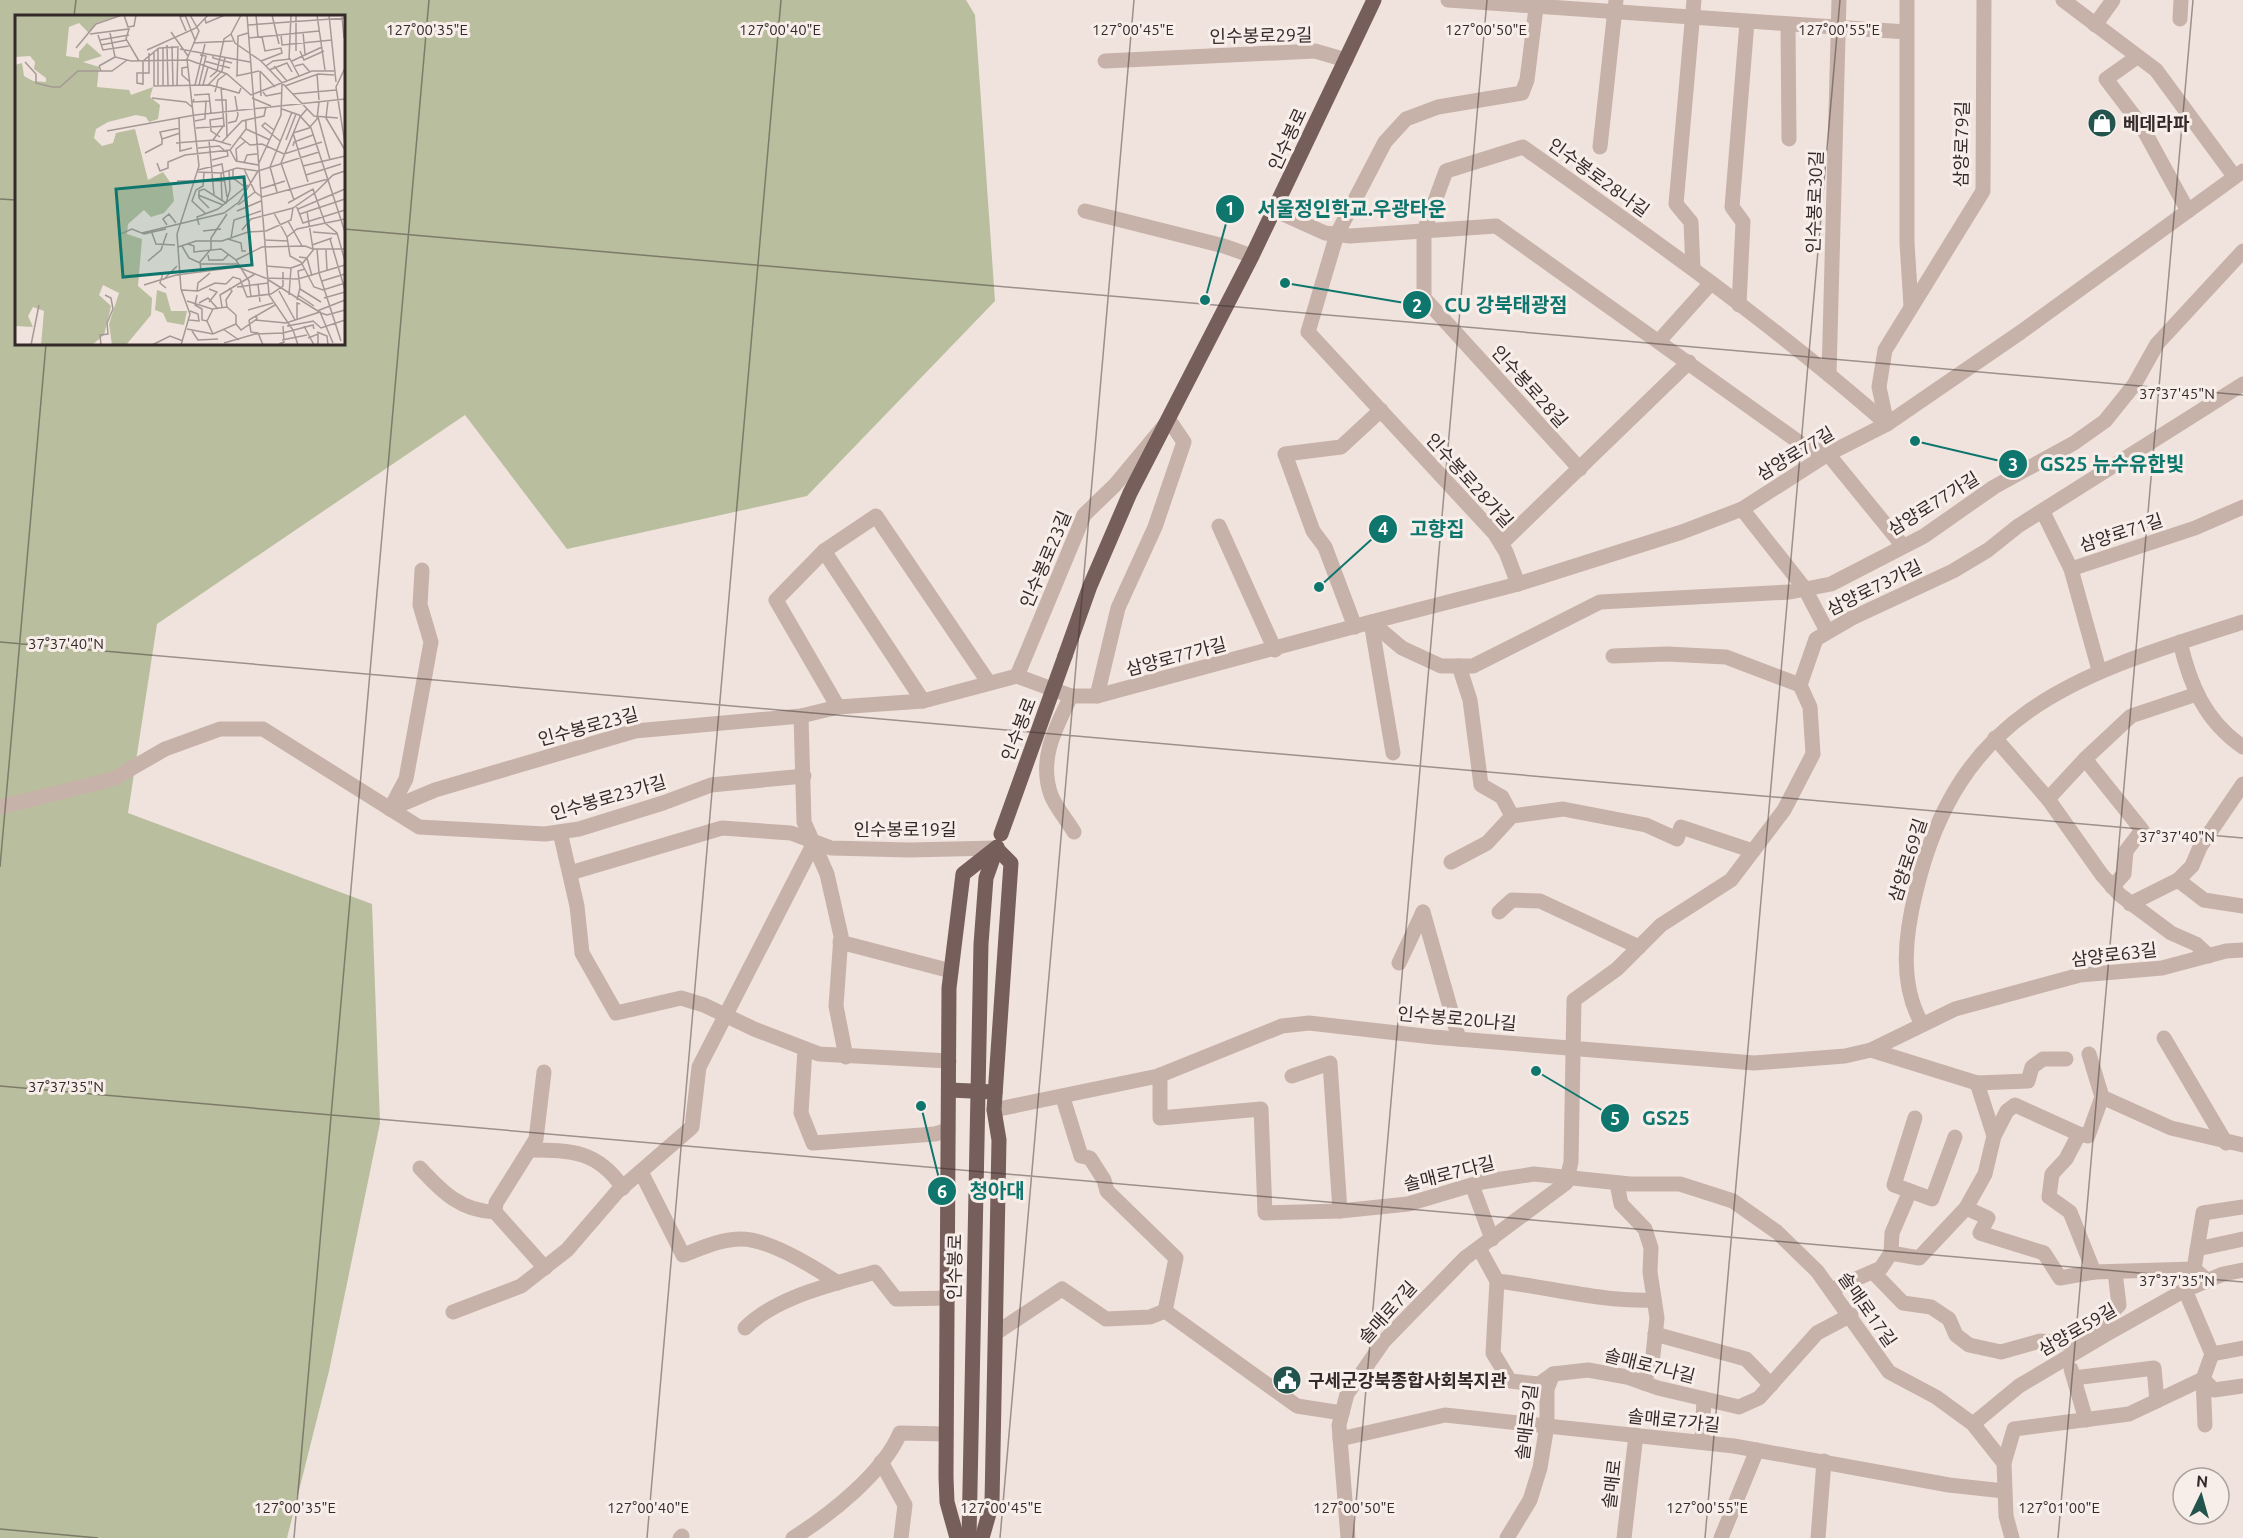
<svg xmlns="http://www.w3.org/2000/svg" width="2243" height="1538" viewBox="0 0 2243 1538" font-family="Ubuntu,'Noto Sans KR',sans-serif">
<rect width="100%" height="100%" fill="#f0e3dd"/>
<path fill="#b9be9e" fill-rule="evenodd" d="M0 0H966L975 15 995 301 807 496 567 549 465 415 157 624 128 813 372 904 380 1123 329 1371 287 1538H0ZM16 16H344V344H16Z"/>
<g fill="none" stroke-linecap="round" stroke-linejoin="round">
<g stroke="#c7b2aa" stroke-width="15">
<path d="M1448 0 1906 32"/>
<path d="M1907 0V243L1911 306"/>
<path d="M2063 0 2156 70 2234 176"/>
<path d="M2180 19 2181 0"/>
<path d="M1788 25 1789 139"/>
<path d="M2095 25 2113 0"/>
<path d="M2137 57 2106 79 2141 125 2188 211"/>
<path d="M1105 61 1315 51 1346 60"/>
<path d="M1600 147 1616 0"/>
<path d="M1274 210 1325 233 1350 236 1496 226 1803 445 1828 454 1903 546"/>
<path d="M1085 211 1224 246 1252 256"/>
<path d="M1693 269 1691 222 1676 204 1694 0"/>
<path d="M1739 305 1743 222 1732 207 1747 22"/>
<path d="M1659 341 1711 283"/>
<path d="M1829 375 1839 0"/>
<path d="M1887 424 1879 387 1885 350 1983 191 1984 0"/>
<path d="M1580 469 1424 298V231L1446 171 1523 147C1647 235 1772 323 1887 424"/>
<path d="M1742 509 1805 589 1827 631"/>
<path d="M2043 512 2071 569 2099 670"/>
<path d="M1219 526 1275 650"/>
<path d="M1501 544 1689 362"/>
<path d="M824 551 923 701"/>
<path d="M2071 569 2195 528 2243 507"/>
<path d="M1518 584 1506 552 1495 534 1308 332 1337 234 1385 142 1406 119 1438 107 1522 93 1527 80 1537 0"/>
<path d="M1355 627 1325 547 1313 531 1285 454 1341 447 1381 410"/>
<path d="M2180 642C2190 685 2205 721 2243 747"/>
<path d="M1613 656 1667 654 1726 657 1800 685"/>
<path d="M1459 666 1470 700 1481 785 1502 797 1512 816"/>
<path d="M1017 676 1071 696H1097L1371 622 1402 648 1441 666H1473L1600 602 1790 592 1831 584 1924 536 1994 487 2074 443 2105 421 2134 385 2157 344 2243 251"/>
<path d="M1017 676 1084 515 1115 485 1169 420 1184 442 1155 527 1118 608 1097 696"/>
<path d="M1071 696C1056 727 1038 759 1051 795 1056 808 1067 820 1074 832"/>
<path d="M838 707 776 600 824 551 876 516 989 683"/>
<path d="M801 716 804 822 827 874 841 936 836 1006 846 1057"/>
<path d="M1995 738 2048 799 2102 875 2120 895 2171 933 2196 944 2209 956"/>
<path d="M1393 753 1371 622 1518 584 1682 532 1742 509 1828 454 1887 424 2021 332 2243 171"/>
<path d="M2085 759 2142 830 2126 851 2124 874 2112 887"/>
<path d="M2048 799 2085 759 2131 716 2197 694"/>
<path d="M0 807 113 779 165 749 220 729H263L419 827 545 834 579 829 663 803 711 785 804 776"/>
<path d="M390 809 435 790 635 731 801 716 838 707 923 701 1017 676"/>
<path d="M390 809 406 779 431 642 420 605 422 570"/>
<path d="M560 832 577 906 582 953 616 1013 681 998 704 1005 754 1029 819 1054 949 1061"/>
<path d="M1451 862 1487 843 1512 816 1563 809 1646 825 1677 839 1681 827 1753 851"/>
<path d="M570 873 722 828 791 833 831 848 909 850 996 848"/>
<path d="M2178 880 2204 900 2243 906"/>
<path d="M2130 904 2178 880 2192 866 2200 847 2243 784"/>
<path d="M1423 912 1459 1039"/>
<path d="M1499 912 1512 900 1540 901 1639 947"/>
<path d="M840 942 951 971"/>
<path d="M1399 963 1423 912"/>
<path d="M1922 1024C1899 984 1905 935 1916 891 1960 706 2081 674 2243 622"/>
<path d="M2164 1038 2226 1143"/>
<path d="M805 1049 801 1113 813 1143 935 1134 948 1130"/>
<path d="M1871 1050 1977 1083 1994 1136"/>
<path d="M2089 1054 2102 1097 2171 1128 2243 1145"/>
<path d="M544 1072 536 1139 496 1203 495 1212 545 1268"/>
<path d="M1160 1075V1118L1261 1109 1265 1213 1340 1211 1408 1204 1482 1182 1534 1174 1630 1184H1680L1733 1201 1777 1232 1817 1271 1889 1372 1936 1397 1973 1424 2004 1463 2006 1516 2012 1538"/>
<path d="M1292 1076 1330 1063 1340 1211"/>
<path d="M1977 1083 2028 1081 2032 1067 2043 1059H2066"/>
<path d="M1063 1098 1081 1156 1090 1158 1104 1180 1107 1191 1176 1258 1165 1311"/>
<path d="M994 1110 1158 1076 1282 1026 1309 1023 1433 1037 1754 1063 1845 1056 1871 1050 1955 1009 2080 975 2162 968 2226 951 2243 950"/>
<path d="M1915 1118 1894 1185 1932 1199 1955 1137"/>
<path d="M2079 1134 2088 1136 2102 1097"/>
<path d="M530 1150C572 1150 598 1151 623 1188"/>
<path d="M420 1168C442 1192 461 1211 495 1212"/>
<path d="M641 1172 683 1255C702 1248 721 1239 741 1239 770 1239 814 1267 838 1283"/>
<path d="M1617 1183 1621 1204 1645 1229 1651 1248 1650 1272 1657 1318 1653 1355 1644 1383"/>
<path d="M1472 1185 1492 1239"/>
<path d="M1966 1208 1988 1218 1980 1233 2044 1253 2060 1278 2094 1272"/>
<path d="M1479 1248 1497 1281C1550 1287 1601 1302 1654 1300"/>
<path d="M2197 1249 2243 1239"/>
<path d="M1891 1253 1919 1258 1966 1208 1985 1174 1994 1136 2007 1111 2015 1105 2079 1134 2066 1159 2052 1174 2049 1197 2070 1212 2094 1272 2194 1269 2208 1281"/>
<path d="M2194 1269 2203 1213 2243 1207"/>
<path d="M1873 1272 1903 1303 1931 1307 1949 1319 1956 1335 1969 1345 2001 1352 2040 1341 2068 1343 2083 1340 2119 1305 2115 1272"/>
<path d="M1497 1281 1493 1353 1510 1381 1539 1384 1553 1374 1588 1370 1627 1377 1658 1388 1739 1407 1759 1398 1817 1333 1851 1315"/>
<path d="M1831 1290 1881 1268 1891 1253 1892 1233 1910 1191"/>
<path d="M2185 1290 2212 1354 2243 1348"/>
<path d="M1165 1311 1297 1406 1342 1413"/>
<path d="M453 1312 521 1286 567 1250 617 1192 692 1127 699 1067 814 843"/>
<path d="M745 1328C777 1296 832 1285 875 1272L896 1299 948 1298"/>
<path d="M996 1333 1062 1289 1106 1319 1150 1317 1165 1311"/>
<path d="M1655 1334 1746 1359 1771 1385"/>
<path d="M2071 1369 2086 1420"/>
<path d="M2074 1378 2154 1368 2157 1401"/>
<path d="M2203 1379 2205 1425"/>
<path d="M2203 1379 2214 1390 2243 1386"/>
<path d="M1973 1424 2019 1386 2105 1335 2185 1290 2223 1274 2243 1270"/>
<path d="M1340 1439 1445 1415 1734 1446 1949 1485 2004 1491"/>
<path d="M1702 1442 1704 1399"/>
<path d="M881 1462 905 1505 901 1538"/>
<path d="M2004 1463 2014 1429 2129 1414 2203 1379 2212 1354"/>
<path d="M680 1538 682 1536"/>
<path d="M793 1538C830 1515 883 1473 900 1433L946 1434"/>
<path d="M1348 1538 1339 1425 1347 1394 1384 1341 1465 1258 1566 1183 1571 1162 1574 1000 1617 969 1661 925 1731 880 1784 810 1813 754 1810 707 1800 685 1816 639 1852 618 1953 571 1988 550 2018 526 2243 384"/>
<path d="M1507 1538 1530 1500 1540 1468 1547 1425V1389L1553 1374"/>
<path d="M1624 1538 1636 1435"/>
<path d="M1721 1538 1757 1450"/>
<path d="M1818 1538 1824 1461"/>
</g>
<g stroke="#765f5b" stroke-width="15">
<path d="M1065 656 1090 586 1130 493 1252 256 1374 0"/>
<path d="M957 1538 947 1502 946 1477 949 988 963 874 996 848 1011 863 994 1110 999 1140 992 1503 982 1538"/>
<path d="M969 1538 981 944 986 878 997 847"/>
</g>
<g stroke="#765f5b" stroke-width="15">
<path d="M1001 834 1065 656"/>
<path d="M949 1090 995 1092"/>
</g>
</g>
<path fill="none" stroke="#352a29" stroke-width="1.5" stroke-opacity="0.45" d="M74 16 76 0M0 199 16 200M344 229 2243 395M0 642 2243 838M0 867 46 344M0 1086 2243 1282M0 1529 98 1538M294 1538 429 0M647 1538 781 0M1000 1538 1134 0M1353 1538 1487 0M1705 1538 1840 0M2058 1538 2193 0"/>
<defs>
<g id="shop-disc" transform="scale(1.5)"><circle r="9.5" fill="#22534c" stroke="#f8eee9"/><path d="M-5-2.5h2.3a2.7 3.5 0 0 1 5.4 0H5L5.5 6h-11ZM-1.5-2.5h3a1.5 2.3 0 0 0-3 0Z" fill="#fff"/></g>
<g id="civic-disc" transform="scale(1.5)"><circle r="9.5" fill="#22534c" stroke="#f8eee9"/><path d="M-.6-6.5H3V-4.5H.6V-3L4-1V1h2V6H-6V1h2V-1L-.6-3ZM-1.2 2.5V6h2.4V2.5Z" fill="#fff"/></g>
</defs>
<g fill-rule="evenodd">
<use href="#shop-disc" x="2102" y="123"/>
<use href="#civic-disc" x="1287" y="1380"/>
</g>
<g text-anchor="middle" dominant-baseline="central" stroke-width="6" stroke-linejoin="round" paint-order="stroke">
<g font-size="18" fill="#352a29" stroke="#f8eee9">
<text transform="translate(1261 35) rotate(-1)">인수봉로29길</text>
<text transform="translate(1287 139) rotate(-65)">인수봉로</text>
<text transform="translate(1961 144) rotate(-89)">삼양로79길</text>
<text transform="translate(1599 177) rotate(36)">인수봉로28나길</text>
<text transform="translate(1814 202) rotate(-88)">인수봉로30길</text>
<text transform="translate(1530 386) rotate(48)">인수봉로28길</text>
<text transform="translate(1795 453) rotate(-31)">삼양로77길</text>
<text transform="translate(1470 480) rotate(48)">인수봉로28가길</text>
<text transform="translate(1933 503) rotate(-32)">삼양로77가길</text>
<text transform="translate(2121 532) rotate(-18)">삼양로71길</text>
<text transform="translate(1045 559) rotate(-67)">인수봉로23길</text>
<text transform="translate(1874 587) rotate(-26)">삼양로73가길</text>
<text transform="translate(1176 656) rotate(-15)">삼양로77가길</text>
<text transform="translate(588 726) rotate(-15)">인수봉로23길</text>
<text transform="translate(1018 729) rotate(-69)">인수봉로</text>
<text transform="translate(608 797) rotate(-16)">인수봉로23가길</text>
<text x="905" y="829">인수봉로19길</text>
<text transform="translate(1907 860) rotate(-72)">삼양로69길</text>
<text transform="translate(2114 954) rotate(-7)">삼양로63길</text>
<text transform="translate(1457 1018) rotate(5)">인수봉로20나길</text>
<text transform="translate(1449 1173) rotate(-14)">솔매로7다길</text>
<text transform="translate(954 1267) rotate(-89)">인수봉로</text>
<text transform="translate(1868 1309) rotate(55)">솔매로17길</text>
<text transform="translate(1387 1312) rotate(-48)">솔매로7길</text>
<text transform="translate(2077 1329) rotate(-30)">삼양로59길</text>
<text transform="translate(1650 1365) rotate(14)">솔매로7나길</text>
<text transform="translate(1674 1420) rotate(6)">솔매로7가길</text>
<text transform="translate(1526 1422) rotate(-83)">솔매로9길</text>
<text transform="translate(1611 1484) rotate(-83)">솔매로</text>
</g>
<g font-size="18" font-weight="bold" fill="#352a29" stroke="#f8eee9" text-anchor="start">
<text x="2123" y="123">베데라파</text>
<text x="1308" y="1380">구세군강북종합사회복지관</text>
</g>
</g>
<g transform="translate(15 15)">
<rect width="330" height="330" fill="#f0e3dd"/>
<path d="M0 0H106L81 8 74 18 64 8 54 12 51 41 64 43V37L72 28 87 41 68 47 84 52 82 72 114 75 116 80 138 72 135 82 145 90 143 104 134 107 131 102 121 100 93 107 81 114 79 123 87 131 98 128 101 118 120 114 133 165 148 157 157 170 159 186 149 198 136 202 129 195 113 209 112 219 127 224 123 271 137 283 136 300 111 330H97L94 309 104 278 88 270 84 280 96 291 95 296 89 320 77 330H26L29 296 18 292 13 301 18 312 0 311V50L7 48 9 61 18 66 31 67V63L19 54 20 47 15 41 0 42ZM142 275 151 278 156 296H172L169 310 152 307 148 298 140 295Z" fill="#b9be9e"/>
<path fill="none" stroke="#a59995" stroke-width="1.5" d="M109 0 113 12 119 11 121 0M170 0 180 25M170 0 165 2 171 16M232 0 254 280 278 315 283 330M241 0 243 22M257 0 264 29M281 0V36M302 0 310 55M314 0 321 67M327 2 329 23M190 4 191 8 210 0M233 10 330 3M156 17 173 41M288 17 290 39M95 18 100 42 116 46 174 45 212 59 236 80 297 56H319M75 19 114 14 111 24 124 46M216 19 220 28 246 46 299 101 323 103M216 19 226 0M266 19 267 30 317 25M83 20 88 35 114 31M233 23 304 16M85 25 114 20M178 28 218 26M86 30 112 25M152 30 153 70M157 31 158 70M148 32V70M61 33 81 9 107 0M143 33V70M165 34 235 47M132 35 181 13 193 0M139 36V71L195 70 224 78 226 73M285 36 289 45 309 36M198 40V43L217 48M274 44 276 0M128 46V69L122 68V58H134V38M128 46 144 33 162 32M189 46 215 53M246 46 267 38 266 33 250 36 247 22M277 46 307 32M10 47 21 59V68L37 72H45L63 56H86M84 51 86 56H97L112 45M84 51 100 42M251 51 258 46 275 44 284 61M259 51 272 66M280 51 288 49 295 57M173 52 167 53V60L175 67M330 53 321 72 330 129M254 55 272 48 277 57M245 56 246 81M245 56 260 72M302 59 304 85M222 60 223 21 233 18M221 61 244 56M195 62 202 56 209 24 216 19M162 70 163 31M180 70 190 29M184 70 191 41 185 40M188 70 193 52M193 70 207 56 210 42M270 71 303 59 319 60M200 77 203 65 211 59M248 77 251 81 266 78M277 79 321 75M179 80 194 79 196 98M137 83 171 87 177 92M237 83 256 91M179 84 178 87 195 86M200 85H211L212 123M313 86 311 103 330 135M267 94 284 100 296 113 330 217M180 100 330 84M164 102 165 136 177 133M303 102 315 145M231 105V114L215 135 221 146 243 150 266 100 267 69M180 106 190 104 191 86M213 108 221 106 223 100 220 81M181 113 210 111M231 114 255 125M259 115 250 108 247 111 265 126M92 116 180 100M278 118 293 167M278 118 294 113 302 104 304 87M205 122 196 116 195 105 208 103M225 122 235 130 247 129 269 139 307 127M147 124 145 117 165 113M194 125 199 180M198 125 209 110 206 72M271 125 281 99M207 127 227 106 249 101 251 92M161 128 199 125 216 130M278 131 279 127 298 120M183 133 204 131 209 135M130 138 147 129V124L165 118M197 145 213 141 212 135M222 146 221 134 231 126M142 148 145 156 153 153V147L170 140 215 135M229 148 232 140 242 139M288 151 330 141M218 154V163L230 172M229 154 240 177 247 182 313 164M183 155 207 149 212 182M183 157 206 158 222 153 243 156 304 137M189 158 188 171 181 175 177 186 191 199M206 158 207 186M291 160 326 149M162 166H210M245 174 270 166M262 177 255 152 277 97M183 180 208 190M279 185 266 148 285 102 292 94M273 188 298 174 310 208 322 218 330 246M223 190 240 177M281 190 288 208 330 195M194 193 184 183V176L189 174 211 188 215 175 214 155M283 194 330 174M222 196 246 186M292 196 298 234M259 198 272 222M285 199 330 184M273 206 287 231M152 210 148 204 154 199 161 208M184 210 182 202 203 194 233 170M227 215 236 204 278 193 301 177 318 160 330 156M188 216 206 214M298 217 322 219M127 218 209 198 224 187 243 156M137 218 141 229 160 230M103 220 117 214 129 219 151 214M272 222 275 241 286 247 299 272 308 275 330 268M272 222 282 214 330 204M216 223 219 205 246 196M213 224 226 228 227 236H231M315 224 330 275M249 225 273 226M173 229 179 231V237L206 234 221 245 234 266 236 282M297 230 317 223M167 231 174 243 185 248M163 232 181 226H207L233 217 251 216 276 205 278 193M302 234 304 258 326 326M311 235 312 255M193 240 194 245H208L213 240M284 242 292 243 297 261M221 245 247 232 290 231 298 234M133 246 146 235 152 218M185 249H223M251 251 276 253M276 253 287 249 299 234H330M186 256 185 247 196 234V223L212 199M148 258 145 268 151 273M252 264 306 298 312 300 330 295M148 265 162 251M307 266 330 259M211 269 218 262 225 264 232 282 256 279 268 271V257M243 269 245 287M129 270 161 260 223 252 250 263 283 264 330 250M222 272 253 268M285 274 306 287M167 275 183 276 200 268 211 269M182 276 183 268 195 258M264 276 280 305M182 280 180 290 187 294V305L192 306M274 280 276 253M283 280 299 291M309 283 330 277M282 285 285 273 283 256 290 254M172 286 197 294 212 292 221 300M194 287 202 277 194 274M184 288 193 283 203 294M207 292 205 280 240 259M212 292 211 285 217 276 214 273M233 295 258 288M302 296 330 285M282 304V288L285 289M174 305 184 306 183 299 175 296M234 305 236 317 243 318 248 330M234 305 260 290M240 305 271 308 305 297 318 328M298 306 306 313 330 305M221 309 226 315 242 304 241 300M272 311 299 306M289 311 299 330M172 314 198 319 221 309V300M208 314 224 325M177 316 183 325 203 324M302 317 312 321 313 330M198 319 192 306 198 294M293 323 303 319V330M267 325 292 320M209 328 240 319 268 318 298 310 299 314M264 329 269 327 268 311M16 330 24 290M86 330 85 320 93 319 92 308 98 294 96 283 90 280M137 330 155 321 168 326M166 330 175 299 166 274 162 219 184 151 172 44 184 16 175 0"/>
<path fill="#0f766e" fill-opacity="0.15" stroke="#0f766e" stroke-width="3" d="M229 162 237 250 108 262 101 174Z"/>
<rect width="330" height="330" fill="none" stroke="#352a29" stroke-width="3"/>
</g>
<g font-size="15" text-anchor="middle" fill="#352a29" stroke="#f8eee9" stroke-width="6" stroke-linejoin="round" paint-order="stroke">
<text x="427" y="35">127°00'35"E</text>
<text x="780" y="35">127°00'40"E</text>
<text x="1133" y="35">127°00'45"E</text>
<text x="1486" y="35">127°00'50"E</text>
<text x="1839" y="35">127°00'55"E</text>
<text x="2177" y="399">37°37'45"N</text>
<text x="66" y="649">37°37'40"N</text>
<text x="2177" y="842">37°37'40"N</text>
<text x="66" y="1092">37°37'35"N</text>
<text x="2177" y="1286">37°37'35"N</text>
<text x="295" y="1513">127°00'35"E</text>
<text x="648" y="1513">127°00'40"E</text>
<text x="1001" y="1513">127°00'45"E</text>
<text x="1354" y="1513">127°00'50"E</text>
<text x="1707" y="1513">127°00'55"E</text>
<text x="2059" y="1513">127°01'00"E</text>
</g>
<path fill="none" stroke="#0f766e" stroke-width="2" d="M1205 300L1230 209M1285 283L1417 305M1915 441L2013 464M1319 587L1383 529M1536 1071L1615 1118M921 1106L942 1191"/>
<g fill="#0f766e" stroke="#f8eee9" stroke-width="2">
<circle cx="1205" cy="300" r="6"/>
<circle cx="1285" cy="283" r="6"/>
<circle cx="1915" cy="441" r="6"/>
<circle cx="1319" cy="587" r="6"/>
<circle cx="1536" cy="1071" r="6"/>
<circle cx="921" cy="1106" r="6"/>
<circle cx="1230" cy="209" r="15"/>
<circle cx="1417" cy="305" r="15"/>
<circle cx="2013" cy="464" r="15"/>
<circle cx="1383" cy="529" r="15"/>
<circle cx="1615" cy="1118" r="15"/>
<circle cx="942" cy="1191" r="15"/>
</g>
<g font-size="18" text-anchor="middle" font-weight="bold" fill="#fff">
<text x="1230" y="215">1</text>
<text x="1417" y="312">2</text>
<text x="2013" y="471">3</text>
<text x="1383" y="535">4</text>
<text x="1615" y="1125">5</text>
<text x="942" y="1198">6</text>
</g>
<g font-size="20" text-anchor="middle" font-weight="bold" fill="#0f766e" stroke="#f8eee9" stroke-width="6" stroke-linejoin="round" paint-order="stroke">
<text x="1352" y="216">서울정인학교.우광타운</text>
<text x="1506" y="312">CU 강북태광점</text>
<text x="2112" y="471">GS25 뉴수유한빛</text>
<text x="1437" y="536">고향집</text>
<text x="1666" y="1125">GS25</text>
<text x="997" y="1198">청아대</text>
</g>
<g transform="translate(2201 1496) rotate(5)"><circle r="28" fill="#f8eee9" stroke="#aaa09c" stroke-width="1.5"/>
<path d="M0-4.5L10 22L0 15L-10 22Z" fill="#22534c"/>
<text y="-9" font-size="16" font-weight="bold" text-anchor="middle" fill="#352a29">N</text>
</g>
</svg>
